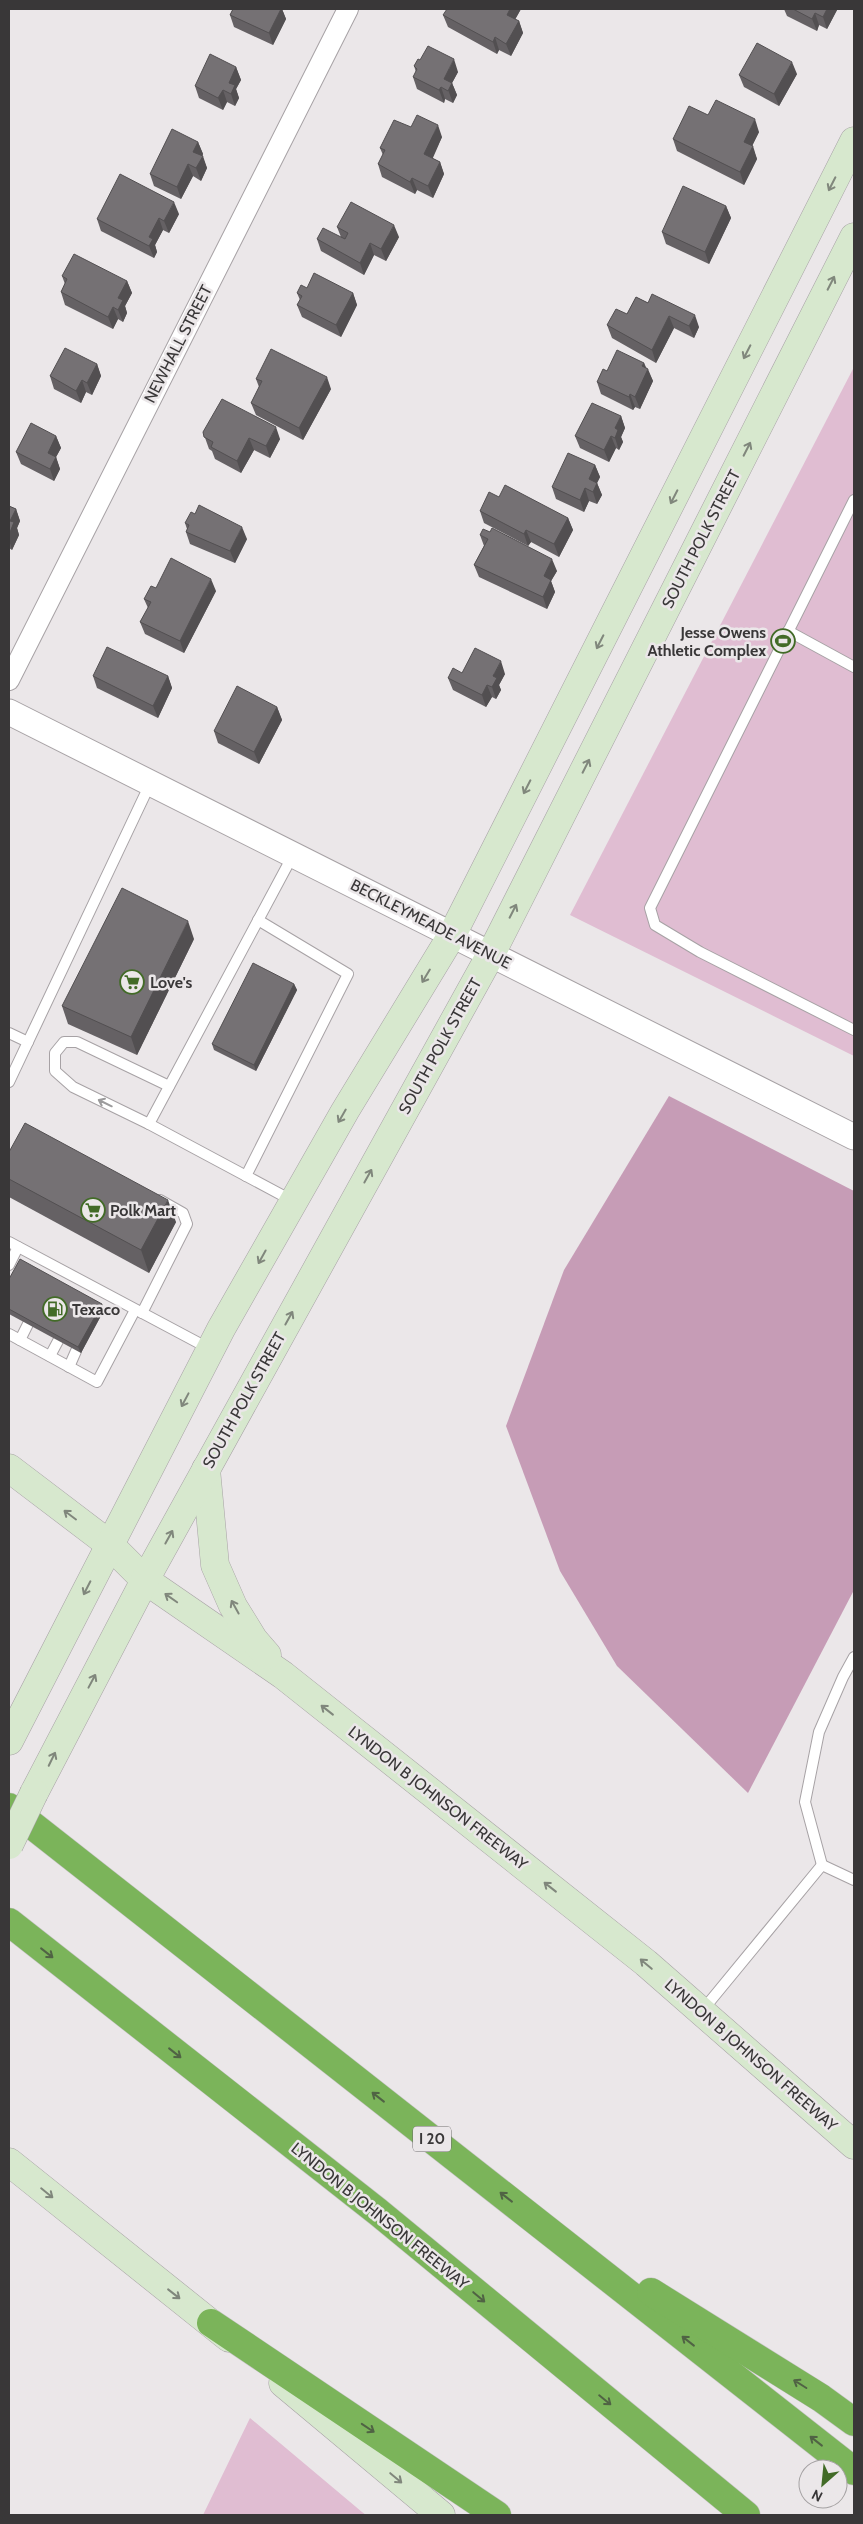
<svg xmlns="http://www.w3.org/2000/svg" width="863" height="2524" viewBox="0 0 863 2524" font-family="Cabin,sans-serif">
<rect width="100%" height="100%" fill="#ebe7e9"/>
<g fill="#e0bdd2">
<path d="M854 367V1056L570 915Z"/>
<path d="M250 2418 362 2512 366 2515H203Z"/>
</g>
<path fill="#c69cb6" d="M669 1096 854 1191V1590L748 1793 617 1666 560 1571 506 1426 564 1270Z"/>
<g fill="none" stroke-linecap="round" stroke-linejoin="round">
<g stroke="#a7a2a5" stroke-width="12">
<g id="service">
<path d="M854 500 650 908 655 925 700 952 854 1030"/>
<path d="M788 631 854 667"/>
<path d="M9 1033 28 1042"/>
<path d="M9 1082 150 784"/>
<path d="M149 1124 73 1087 55 1071V1053L64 1042H77L169 1086"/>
<path d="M246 1176 348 974 258 920"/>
<path d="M293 1201 149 1124 293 855"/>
<path d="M9 1242 210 1349"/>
<path d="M9 1265 18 1247"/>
<path d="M142 1313 187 1224 183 1213 160 1200"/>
<path d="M9 1334 97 1382 135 1310"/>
<path d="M20 1340 28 1324"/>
<path d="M50 1356 58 1341"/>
<path d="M69 1367 76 1351"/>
<path d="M822 1865 805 1802 819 1732 843 1677 854 1657"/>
<path d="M702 2011 822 1865 854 1880"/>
</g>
</g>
<g stroke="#a7a2a5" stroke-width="22">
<path id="minor" d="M9 680 348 9"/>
</g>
<g stroke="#a7a2a5" stroke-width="27">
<path id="tertiary" d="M9 712 854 1137"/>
</g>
<g stroke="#a7a2a5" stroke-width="29">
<g id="secondary">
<path d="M9 1468 109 1544 145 1580 283 1675 646 1963 854 2145"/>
<path d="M206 1469 215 1565 233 1606 254 1640 267 1655"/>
<path d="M9 1741 221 1329 345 1111 452 935 854 141"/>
<path d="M34 1793 145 1580 491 954 854 237"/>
<path d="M9 2162 229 2338"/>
<path d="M283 2383 441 2515"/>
</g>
</g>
<g stroke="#c4c3c3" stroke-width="29">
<g id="motorway">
<path d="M9 1807 854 2471"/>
<path d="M9 1922 378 2212 746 2515"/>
<path d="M651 2292 821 2398 854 2422"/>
<path d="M211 2323 497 2515"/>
</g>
</g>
<use href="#service" stroke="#fff" stroke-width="10"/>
<use href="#minor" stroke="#fff" stroke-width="20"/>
<use href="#tertiary" stroke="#fff" stroke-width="25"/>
<use href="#secondary" stroke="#d7e8ce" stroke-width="28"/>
<use href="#motorway" stroke="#7bb45a" stroke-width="28"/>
<g stroke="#a7a2a5" stroke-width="29" stroke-linecap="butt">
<path id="secondary-bridge" d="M9 1845 34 1793"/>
</g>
<use href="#secondary-bridge" stroke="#d7e8ce" stroke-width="28"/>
</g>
<g fill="#656164">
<path d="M233 9H282L286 19 273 45 234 27 230 15Z"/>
<path d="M521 9 515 19 519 21 523 33 511 56 499 50 497 54 448 27 443 15Z"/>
<path d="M784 9H836L837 10 827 29 819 25 817 31 787 16Z"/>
<path d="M420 60 458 72 452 83 457 95 453 103 445 99 444 103 417 89 413 77 416 72 414 66Z"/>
<path d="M236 67 241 80 236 89 239 98 235 106 227 102 223 110 199 98 195 86Z"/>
<path d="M797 74 779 106 744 87 739 75Z"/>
<path d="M708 115 759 132 752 146 757 159 744 185 677 151 673 139Z"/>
<path d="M411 127 442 137 432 158 440 162 444 174 433 198 417 190 415 194 382 177 378 164 383 155 380 148Z"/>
<path d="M198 142 203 154 202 156 207 168 201 181 193 176 181 199 154 186 150 174Z"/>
<path d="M726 206 731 218 709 264 666 244 662 232Z"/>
<path d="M179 214 169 233 163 230 155 245 157 252 154 258 101 231 97 219Z"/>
<path d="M337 227 399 237 386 261 374 255 364 275 321 251 317 239 341 237Z"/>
<path d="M62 276 127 281 132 293 125 306 127 313 123 322 118 319 113 329 65 305 61 292 65 284Z"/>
<path d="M307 288 353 293 357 305 341 337 302 317 297 305 300 300 297 293Z"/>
<path d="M636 297 699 327 694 338 674 328 656 363 612 338 607 325 627 314Z"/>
<path d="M644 363 653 381 640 409 635 407 633 410 601 394 597 382 607 371Z"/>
<path d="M97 364 101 376 92 395 86 392 81 403 54 389 50 376Z"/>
<path d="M256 379 331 389 303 440 256 415 251 403 259 387Z"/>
<path d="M621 416 625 428 621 437 623 442 619 450 616 448 609 462 580 448 575 436Z"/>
<path d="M203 432 280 439 270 458 254 450 241 473 215 459 212 451 209 449Z"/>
<path d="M56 436 61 448 56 457 60 469 54 481 21 464 16 452Z"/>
<path d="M595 465 600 477 597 483 602 495 597 504 589 501 584 512 556 499 552 487Z"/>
<path d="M499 497 568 518 573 530 559 557 531 542 528 546 484 523 480 511Z"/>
<path d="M9 506 16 509 20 521 17 528 19 535 12 550 9 548Z"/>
<path d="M185 523 247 539 235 563 190 544 186 532 187 529Z"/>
<path d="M480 535 557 571 551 581 555 592 547 609 479 577 474 565 484 546Z"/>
<path d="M156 588 216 591 184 653 145 634 140 622 148 608 144 599Z"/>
<path d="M462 673 505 674 499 685 501 690 496 699 492 697 486 707 453 690 448 678Z"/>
<path d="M93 676H168L172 688 158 718 97 688Z"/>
<path d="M277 707 282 720 259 764 218 743 214 731Z"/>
<path d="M194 939 137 1055 68 1024 62 1006Z"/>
<path d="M294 984 297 990 256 1071 214 1050 212 1044Z"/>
<path d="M9 1152 176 1222 149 1273 9 1197Z"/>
<path d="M9 1279 102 1304 104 1310 81 1353 9 1314Z"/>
</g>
<g fill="#524f51">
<path d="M281 9H282L286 19 273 45 269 33Z"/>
<path d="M510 9H521L511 27 507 15Z"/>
<path d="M827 9H836L837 10 827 29 823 17Z"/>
<path d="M815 13 819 25 817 31 812 19Z"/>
<path d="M519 21 523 33 511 56 506 44Z"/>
<path d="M495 37 499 50 497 54 493 42Z"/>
<path d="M454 59 458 72 452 83 457 95 453 103 444 79Z"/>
<path d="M792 62 797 74 779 106 774 94Z"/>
<path d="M236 67 241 80 236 89 239 98 235 106 231 94 229 83Z"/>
<path d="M441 87 445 99 444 103 439 90Z"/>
<path d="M223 90 227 102 223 110 218 98Z"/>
<path d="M755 119 759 132 748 154 744 142Z"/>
<path d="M438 125 442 137 429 167 424 154Z"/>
<path d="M198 142 203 154 198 164 193 152Z"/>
<path d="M753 146 757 159 744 185 740 172Z"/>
<path d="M203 156 207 168 201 181 196 168Z"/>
<path d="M440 162 444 174 433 198 428 186Z"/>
<path d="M188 164 193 176 181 199 177 187Z"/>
<path d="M412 178 417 190 415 194 410 182Z"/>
<path d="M174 202 179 214 169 233 164 221Z"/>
<path d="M726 206 731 218 709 264 705 252Z"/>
<path d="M159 218 163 230 155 245 157 252 154 258 149 246V237Z"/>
<path d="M394 225 399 237 386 261 381 249Z"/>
<path d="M370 243 374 255 364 275 360 263Z"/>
<path d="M127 281 132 293 125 306 127 313 123 322 118 310V298Z"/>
<path d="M353 293 357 305 341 337 336 325Z"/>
<path d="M113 307 118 319 113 329 108 317Z"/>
<path d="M695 315 699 327 694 338 689 326Z"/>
<path d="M669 316 674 328 656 363 652 350Z"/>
<path d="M644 363 647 372 648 369 653 381 640 409 635 397 642 366Z"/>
<path d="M97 364 101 376 92 395 87 383Z"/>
<path d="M327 377 331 389 303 440 299 428Z"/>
<path d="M82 380 86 392 81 403 76 391Z"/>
<path d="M630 394 635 407 633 410 629 397Z"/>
<path d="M621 416 625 428 621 437 623 442 619 450 615 438V428Z"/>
<path d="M276 427 280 439 270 458 266 446Z"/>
<path d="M56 436 61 448 56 457 60 469 54 481 50 469 48 453Z"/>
<path d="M611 436 616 448 609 462 604 450Z"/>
<path d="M249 438 254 450 241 473 237 461Z"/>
<path d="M595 465 600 477 593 491 589 479Z"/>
<path d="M597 483 602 495 597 504 593 492Z"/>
<path d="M585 488 589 501 584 512 580 500Z"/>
<path d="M16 509 20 521 17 528 19 535 12 550 9 540V535L10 521Z"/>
<path d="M568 518 573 530 559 557 554 544Z"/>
<path d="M242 527 247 539 235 563 230 551Z"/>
<path d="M526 530 531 542 528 546 524 534Z"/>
<path d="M552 559 557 571 551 581 555 592 547 609 543 597 544 576Z"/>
<path d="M211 579 216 591 184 653 180 641Z"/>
<path d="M501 661 505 674 499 685 501 690 496 699 492 687 493 676Z"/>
<path d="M168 676 172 688 158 718 153 706Z"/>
<path d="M487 685 492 697 486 707 482 695Z"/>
<path d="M277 707 282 720 259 764 254 752Z"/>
<path d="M188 921 194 939 137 1055 131 1037Z"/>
<path d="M294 984 297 990 256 1071 254 1065Z"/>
<path d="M168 1200 176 1222 149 1273 141 1250Z"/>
<path d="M102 1304 104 1310 81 1353 78 1347Z"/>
</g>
<g fill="#757174" stroke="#524f51">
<path d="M233 9H281L269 33 230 15Z"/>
<path d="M447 9H510L507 15 519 21 506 44 495 37 493 42 443 15Z"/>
<path d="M793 9H827L823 17 815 13 812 19Z"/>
<path d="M757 43 792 62 774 94 739 75Z"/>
<path d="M428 46 454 59 444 79 452 83 448 91 441 87 439 90 413 77 417 69 414 66 418 59 420 60Z"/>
<path d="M210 54 236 67 229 83 235 85 231 94 223 90 218 98 195 86Z"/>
<path d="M716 100 755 119 744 142 753 146 740 172 673 139 689 106 708 115Z"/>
<path d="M417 115 438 125 424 154 440 162 428 186 412 178 410 182 378 164 385 150 380 148 394 120 411 127Z"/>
<path d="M172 129 198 142 193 152 203 156 196 168 188 164 177 187 150 174Z"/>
<path d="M120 174 174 202 164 221 159 218 149 237 153 239 149 246 97 219Z"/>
<path d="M683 186 726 206 705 252 662 232Z"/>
<path d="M351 202 394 225 381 249 370 243 360 263 317 239 323 228 345 239 348 233 337 227Z"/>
<path d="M74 254 127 281 118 298 123 300 118 310 113 307 108 317 61 292 67 279 62 276Z"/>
<path d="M314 273 353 293 336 325 297 305 302 296 297 293 301 285 307 288Z"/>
<path d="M652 294 695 315 689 326 669 316 652 350 607 325 616 309 627 314 636 297 648 303Z"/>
<path d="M65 348 97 364 87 383 82 380 76 391 50 376Z"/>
<path d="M271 349 327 377 299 428 251 403 262 381 256 379Z"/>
<path d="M617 350 644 363 642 366 648 369 635 397 630 394 629 397 597 382 603 369 607 371Z"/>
<path d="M222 399 276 427 266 446 249 438 237 461 211 447 213 442 204 437 203 432Z"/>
<path d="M592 403 621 416 615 428 618 430 615 438 611 436 604 450 575 436Z"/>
<path d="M31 423 56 436 48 453 56 457 50 469 16 452Z"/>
<path d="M568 453 595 465 589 479 597 483 593 492 585 488 580 500 552 487Z"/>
<path d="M505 485 568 518 554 544 526 530 524 534 480 511 489 492 499 497Z"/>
<path d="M199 505 242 527 230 551 186 532 189 525 185 523 191 512 195 514Z"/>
<path d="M9 506 16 509 10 521 14 522 9 535Z"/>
<path d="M492 528 552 559 544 576 551 580 543 597 474 565 488 539 480 535 483 529 490 532Z"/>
<path d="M171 558 211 579 180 641 140 622 151 602 144 599 151 586 156 588Z"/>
<path d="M107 647 168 676 153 706 93 676Z"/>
<path d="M475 648 501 661 493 676 497 678 492 687 487 685 482 695 448 678 453 668 462 673Z"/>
<path d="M237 686 277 707 254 752 214 731Z"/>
<path d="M122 888 188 921 131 1037 62 1006Z"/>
<path d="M253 963 294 984 254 1065 212 1044Z"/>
<path d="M25 1123 168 1200 141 1250 9 1179V1152Z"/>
<path d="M20 1259 102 1304 78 1347 9 1309V1279Z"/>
</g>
<defs><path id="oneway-shaft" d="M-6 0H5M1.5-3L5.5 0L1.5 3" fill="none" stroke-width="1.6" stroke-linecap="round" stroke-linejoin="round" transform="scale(1.25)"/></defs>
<g stroke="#80877c">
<use href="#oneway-shaft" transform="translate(832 184) rotate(117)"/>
<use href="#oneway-shaft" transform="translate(831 283) rotate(-63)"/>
<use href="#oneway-shaft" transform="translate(747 352) rotate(117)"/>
<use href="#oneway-shaft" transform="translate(747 449) rotate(-63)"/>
<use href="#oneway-shaft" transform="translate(674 497) rotate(117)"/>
<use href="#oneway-shaft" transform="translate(600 642) rotate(117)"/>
<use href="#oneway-shaft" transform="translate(586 766) rotate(-63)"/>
<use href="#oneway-shaft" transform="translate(527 787) rotate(117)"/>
<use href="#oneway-shaft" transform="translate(513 911) rotate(-63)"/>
<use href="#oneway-shaft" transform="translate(426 976) rotate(121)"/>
<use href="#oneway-shaft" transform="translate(342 1116) rotate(120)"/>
<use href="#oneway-shaft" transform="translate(368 1176) rotate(-61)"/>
<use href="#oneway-shaft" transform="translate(262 1257) rotate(119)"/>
<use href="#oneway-shaft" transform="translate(289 1318) rotate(-61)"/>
<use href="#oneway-shaft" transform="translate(185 1400) rotate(118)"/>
<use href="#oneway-shaft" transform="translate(70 1515) rotate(-143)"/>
<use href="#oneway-shaft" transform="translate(169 1537) rotate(-61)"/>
<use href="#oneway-shaft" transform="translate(87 1588) rotate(117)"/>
<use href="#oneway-shaft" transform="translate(171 1598) rotate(-145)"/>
<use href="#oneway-shaft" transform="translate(235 1607) rotate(-119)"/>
<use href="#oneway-shaft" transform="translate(92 1681) rotate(-62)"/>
<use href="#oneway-shaft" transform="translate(327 1710) rotate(-142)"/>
<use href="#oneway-shaft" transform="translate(52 1759) rotate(-64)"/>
<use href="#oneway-shaft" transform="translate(550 1887) rotate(-142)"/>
<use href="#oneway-shaft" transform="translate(646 1964) rotate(-140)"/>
<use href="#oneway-shaft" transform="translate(47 2193) rotate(39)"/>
<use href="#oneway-shaft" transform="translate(174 2294) rotate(38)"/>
<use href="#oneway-shaft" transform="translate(396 2478) rotate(40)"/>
</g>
<use stroke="#9c9b9c" href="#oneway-shaft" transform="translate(105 1103) rotate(-154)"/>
<g stroke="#506344">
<use href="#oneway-shaft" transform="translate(47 1953) rotate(38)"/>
<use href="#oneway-shaft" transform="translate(175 2053) rotate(38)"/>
<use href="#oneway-shaft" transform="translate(378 2097) rotate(-142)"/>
<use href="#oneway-shaft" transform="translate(506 2197) rotate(-142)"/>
<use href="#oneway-shaft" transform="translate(479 2297) rotate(40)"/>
<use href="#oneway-shaft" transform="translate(688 2341) rotate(-142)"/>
<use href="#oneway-shaft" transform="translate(800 2384) rotate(-148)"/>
<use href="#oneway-shaft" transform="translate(605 2400) rotate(39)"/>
<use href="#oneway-shaft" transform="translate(368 2428) rotate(34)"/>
<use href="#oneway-shaft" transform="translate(816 2441) rotate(-142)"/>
</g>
<defs>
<g id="stadium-ring" transform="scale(1.25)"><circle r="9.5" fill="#ebe7e9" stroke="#426b27" stroke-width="1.5"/><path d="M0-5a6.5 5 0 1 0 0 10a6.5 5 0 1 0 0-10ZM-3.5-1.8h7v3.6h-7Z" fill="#426b27"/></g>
<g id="supermarket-ring" transform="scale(1.25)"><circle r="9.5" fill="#ebe7e9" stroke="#426b27" stroke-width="1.5"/><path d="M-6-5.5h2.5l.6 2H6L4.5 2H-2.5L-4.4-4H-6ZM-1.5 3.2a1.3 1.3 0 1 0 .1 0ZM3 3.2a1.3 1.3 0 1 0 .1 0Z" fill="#426b27"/></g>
<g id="fuel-ring" transform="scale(1.25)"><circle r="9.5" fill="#ebe7e9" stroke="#426b27" stroke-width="1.5"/><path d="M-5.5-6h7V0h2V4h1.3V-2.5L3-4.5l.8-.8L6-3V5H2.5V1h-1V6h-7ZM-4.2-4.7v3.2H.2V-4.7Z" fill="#426b27"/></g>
</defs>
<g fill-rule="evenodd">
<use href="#stadium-ring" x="783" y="641"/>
<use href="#supermarket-ring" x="132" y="982"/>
<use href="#supermarket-ring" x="93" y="1210"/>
<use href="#fuel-ring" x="55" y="1309"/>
</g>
<g text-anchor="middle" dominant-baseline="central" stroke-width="5" stroke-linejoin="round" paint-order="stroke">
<rect fill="#ebe7e9" stroke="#6e6c6d" stroke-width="1" x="413" y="2126.5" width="38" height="25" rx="4"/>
<g font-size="15" font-weight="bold" fill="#393738">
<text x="432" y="2139">I 20</text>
</g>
<g font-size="16" fill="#393738" stroke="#ebe7e9">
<text transform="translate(178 344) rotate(-63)">NEWHALL STREET</text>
<text transform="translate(701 539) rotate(-63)">SOUTH POLK STREET</text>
<text transform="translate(431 924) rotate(27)">BECKLEYMEADE AVENUE</text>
<text transform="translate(440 1046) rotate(-61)">SOUTH POLK STREET</text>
<text transform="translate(244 1400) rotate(-61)">SOUTH POLK STREET</text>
<text transform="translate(438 1798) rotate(38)">LYNDON B JOHNSON FREEWAY</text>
<text transform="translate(751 2055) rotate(41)">LYNDON B JOHNSON FREEWAY</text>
<text transform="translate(380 2216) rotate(39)">LYNDON B JOHNSON FREEWAY</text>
</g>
<g font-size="16" font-weight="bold" fill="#393738" stroke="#ebe7e9" text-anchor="start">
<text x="766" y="632" text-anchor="end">Jesse Owens<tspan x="766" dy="18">Athletic Complex</tspan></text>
<text x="150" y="982">Love's</text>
<text x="110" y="1210">Polk Mart</text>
<text x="72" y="1309">Texaco</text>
</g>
</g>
<rect width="863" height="2524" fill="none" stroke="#393738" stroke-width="20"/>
<g transform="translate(823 2484) rotate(207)"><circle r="24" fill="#ebe7e9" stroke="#a4a1a2"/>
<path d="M0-4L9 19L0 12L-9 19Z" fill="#426b27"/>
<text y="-8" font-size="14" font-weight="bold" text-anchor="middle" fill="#393738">N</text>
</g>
</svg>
